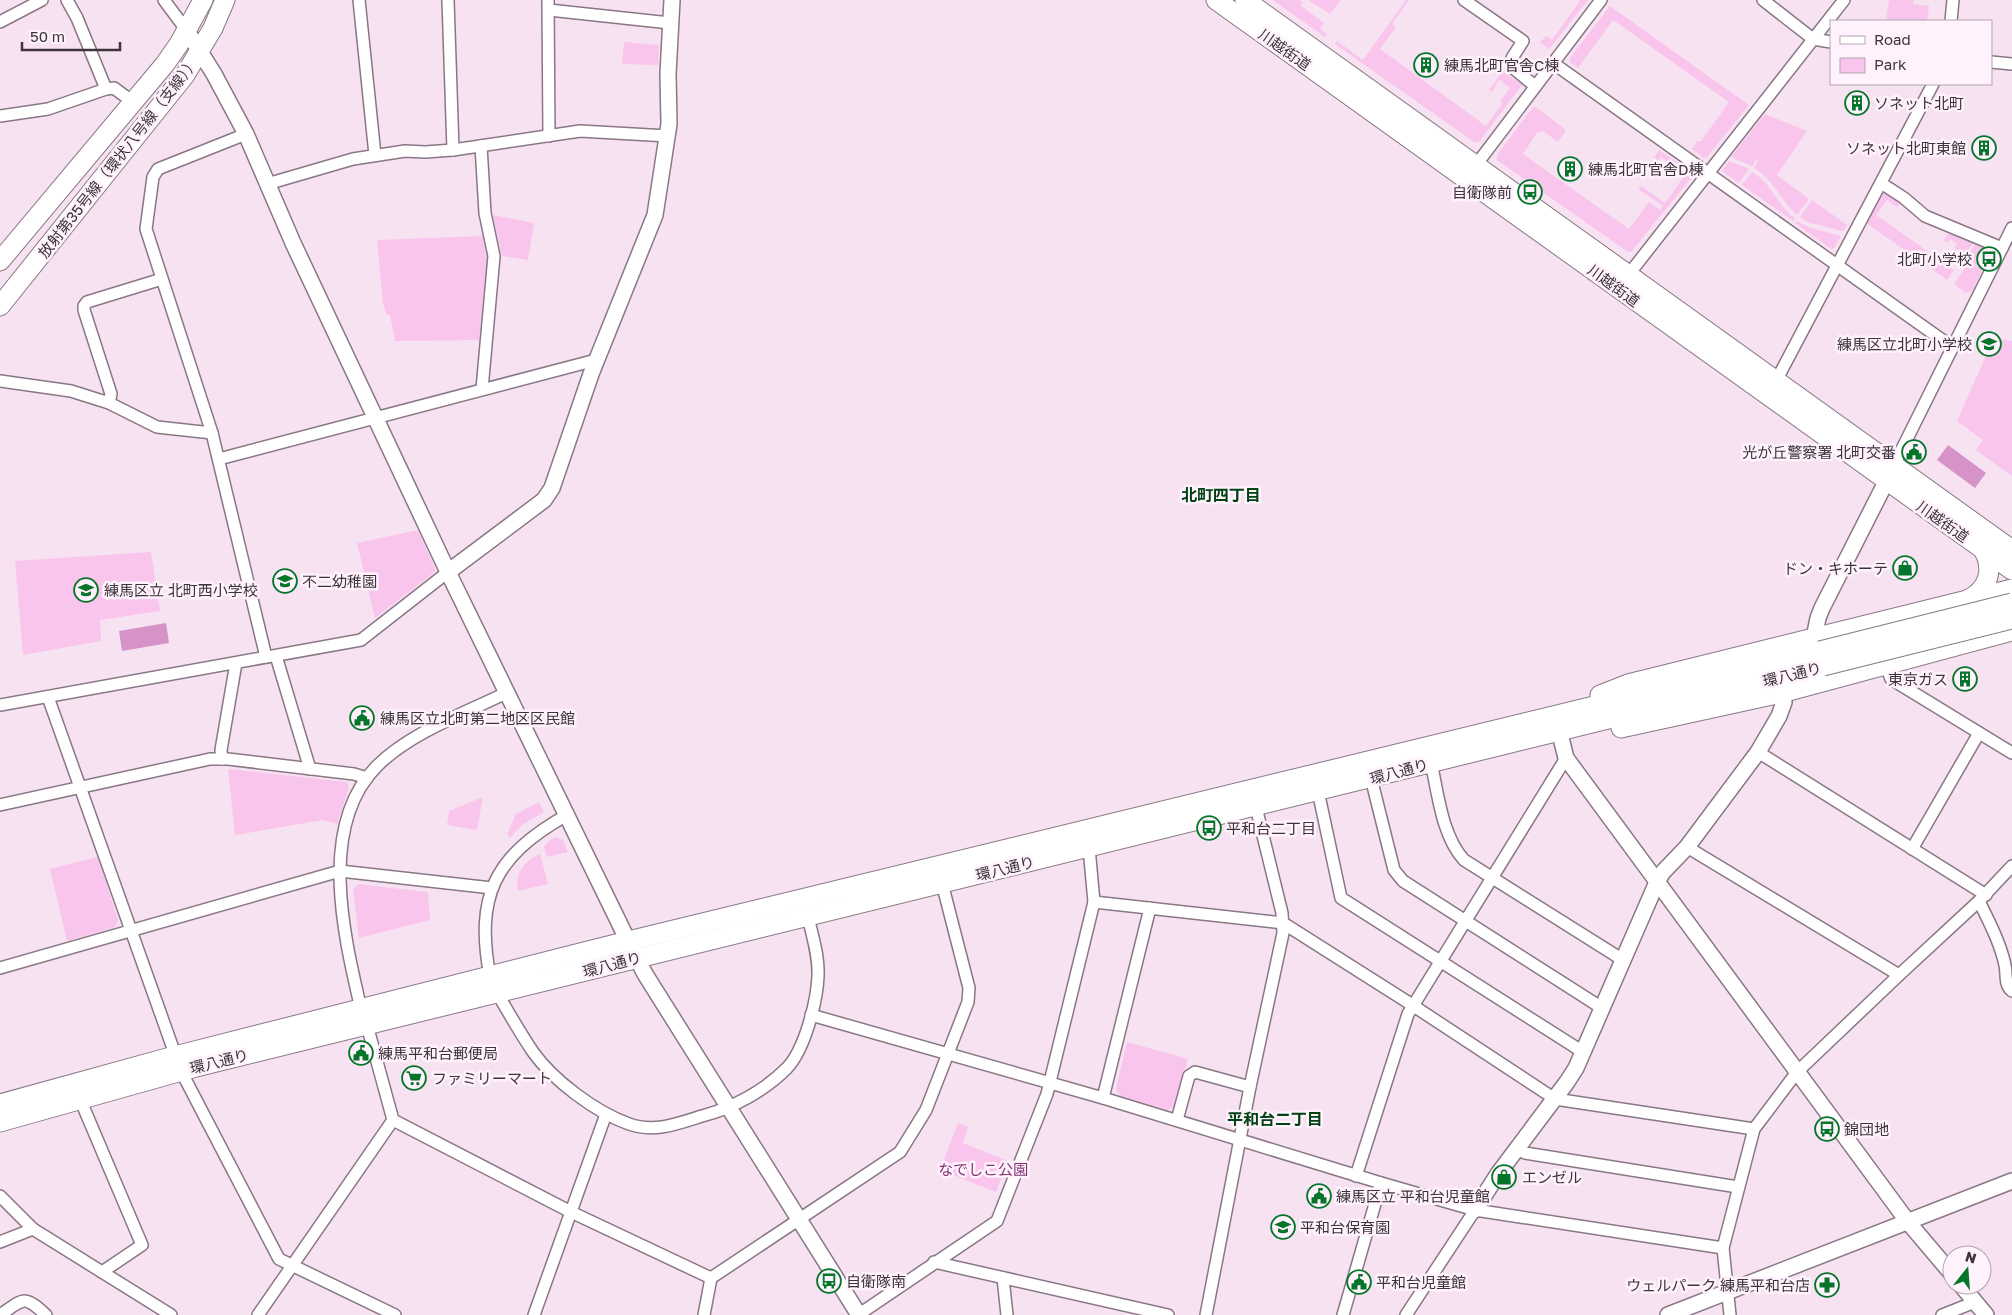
<svg xmlns="http://www.w3.org/2000/svg" width="2012" height="1315" viewBox="0 0 2012 1315" font-family="'Golos Text','Noto Sans JP',sans-serif">
<rect width="100%" height="100%" fill="#f7e2f2"/>
<g fill="#f9c5ed">
<path d="M1273 0H1299L1303 3 1301 6 1324 23 1320 29 1327 34 1325 37Z"/>
<path d="M1308 0H1341L1330 14Z"/>
<path d="M1406 0H1409L1392 24 1396 27 1380 49 1486 126 1502 104 1500 102 1510 88 1499 79 1492 92 1489 90 1503 71 1522 85 1479 142H1474L1335 44 1337 41 1363 60Z"/>
<path d="M1579 0H1588L1549 49 1540 42 1546 36 1552 40 1580 1Z"/>
<path d="M1889 0H1914L1913 4 1929 6 1927 21H1886Z"/>
<path d="M1610 6 1749 105 1707 157 1704 158 1692 149 1697 141H1701L1729 102 1613 20 1578 68 1570 62V58Z"/>
<path d="M624 42 659 45 658 65 622 64Z"/>
<path d="M1534 106 1565 129V132L1558 142 1543 131 1537 133 1523 154 1629 229 1649 202 1660 210 1663 206 1638 189 1641 186 1665 203 1685 175 1661 157 1658 161 1654 158 1659 150 1693 173 1692 177 1632 251 1628 252 1497 160V155Z"/>
<path d="M1765 114 1807 131 1777 175 1809 199 1797 215C1780 200 1775 181 1754 168L1758 161 1756 160 1752 166 1731 157Z"/>
<path d="M1729 161 1749 169 1739 183 1723 172V169Z"/>
<path d="M1752 172C1774 185 1776 205 1795 218L1793 221 1742 185Z"/>
<path d="M1889 192 1908 208 1900 203 1897 207 1887 200 1876 215 1954 270 1947 280 1865 222 1880 194Z"/>
<path d="M1812 200 1847 225 1843 231 1807 222 1800 217Z"/>
<path d="M493 215 534 223 528 260 502 256Z"/>
<path d="M1797 221 1811 228 1841 236 1834 248 1831 249 1795 223Z"/>
<path d="M1949 233 1974 242 1965 255 1955 248 1957 244 1950 239 1948 243 1944 240Z"/>
<path d="M482 236 487 258 479 340 395 341 390 315H387L383 304 377 240Z"/>
<path d="M1976 243 1987 247 1990 254 1972 291 1966 293 1954 284 1974 255 1970 252Z"/>
<path d="M1994 338 2012 341V476L1976 450 1983 440 1957 421Z"/>
<path d="M418 530 436 571 375 618 357 543Z"/>
<path d="M151 552 160 611 100 620 101 641 23 655 15 561Z"/>
<path d="M228 769 347 782 349 788 337 824 323 820 235 835Z"/>
<path d="M483 797 477 830 447 825 449 811Z"/>
<path d="M539 802 544 812 522 825 510 838 507 834 516 814Z"/>
<path d="M555 837 563 840 568 852 547 857 544 847 549 841Z"/>
<path d="M540 854 548 884 518 891C514 874 525 860 540 854Z"/>
<path d="M98 857 118 920 115 927 67 941 50 869Z"/>
<path d="M358 884 428 892 430 920 359 938 353 889Z"/>
<path d="M1127 1042 1188 1059 1174 1107 1168 1110 1120 1096 1116 1089Z"/>
<path d="M958 1123 968 1127 963 1143 1008 1161 996 1192 940 1170Z"/>
</g>
<g fill="#d693c8">
<path d="M1948 445 1986 473 1975 488 1937 460Z"/>
<path d="M166 623 169 643 122 651 119 631Z"/>
</g>
<g fill="none" stroke-linecap="round" stroke-linejoin="round">
<g stroke="#897785" stroke-width="14">
<g id="minor">
<path d="M67 0 77 18 106 89"/>
<path d="M164 0 187 31"/>
<path d="M359 0 375 155"/>
<path d="M448 0 453 150"/>
<path d="M548 0 549 136"/>
<path d="M1464 0 1523 41 1512 58V67L1535 86"/>
<path d="M1763 0 1813 39 1831 42"/>
<path d="M549 10 670 23"/>
<path d="M1951 21 1953 0"/>
<path d="M0 22 42 0"/>
<path d="M1991 62 2012 64"/>
<path d="M1553 63 1952 347"/>
<path d="M0 116 48 109 106 89 114 88 133 102"/>
<path d="M246 134 158 169 153 177 146 229 212 433 266 657"/>
<path d="M481 146 485 213 494 256 482 389"/>
<path d="M1473 169 1601 0"/>
<path d="M1881 183 1904 198 1925 216 2002 248"/>
<path d="M267 184 353 159 405 151 425 152 453 150 580 131 668 136"/>
<path d="M1629 274 1844 0"/>
<path d="M0 381 71 391 109 403 157 427 212 433"/>
<path d="M1776 381 1933 84"/>
<path d="M109 403 111 394 84 310V306L87 302 162 279"/>
<path d="M219 459 596 360"/>
<path d="M1894 465 2012 228"/>
<path d="M276 656 310 769"/>
<path d="M1886 666 1891 679 2012 753"/>
<path d="M48 697 181 1071 279 1259 395 1315"/>
<path d="M0 705 361 640 448 572"/>
<path d="M1758 752 1986 895"/>
<path d="M222 759 221 750 236 663"/>
<path d="M1431 762C1438 794 1442 836 1464 860L1623 960"/>
<path d="M1371 778 1394 870 1403 881 1602 1008"/>
<path d="M1318 791 1341 898 1583 1052"/>
<path d="M0 805 210 759H228L354 774 367 778"/>
<path d="M1687 847 1899 975"/>
<path d="M1912 849 1979 733"/>
<path d="M1979 901C1989 922 2000 942 2005 965 2007 973 2004 985 2012 991"/>
<path d="M1094 902 1283 923 1406 1001 1555 1099 1754 1129"/>
<path d="M0 968 340 871 492 888"/>
<path d="M490 977C475 896 494 857 565 816"/>
<path d="M497 993C509 1013 520 1033 533 1052 553 1080 595 1112 629 1124 654 1133 677 1124 702 1116 733 1108 764 1091 787 1068 805 1049 817 1001 818 976 819 955 812 936 808 916"/>
<path d="M361 1009C344 936 317 826 377 766 410 733 465 713 506 693"/>
<path d="M811 1015 1103 1098 1381 1183 1475 1210 1723 1248"/>
<path d="M367 1025 393 1120 571 1212 711 1278 900 1152 926 1110 968 1002 969 988 942 883"/>
<path d="M1103 1098 1150 908"/>
<path d="M80 1099 142 1245 102 1272"/>
<path d="M1177 1120 1189 1076 1195 1072 1250 1087"/>
<path d="M1518 1149 1525 1153 1738 1187"/>
<path d="M1356 1176 1408 1014 1566 758"/>
<path d="M0 1196 33 1229 171 1315"/>
<path d="M0 1242 33 1229"/>
<path d="M934 1262 1168 1315"/>
<path d="M1003 1278 1007 1315"/>
<path d="M0 1315C24 1299 23 1294 46 1315"/>
<path d="M258 1315 393 1120"/>
<path d="M534 1315 606 1114"/>
<path d="M704 1315 711 1278"/>
<path d="M858 1315 997 1221 1047 1094 1094 902 1089 848"/>
<path d="M1206 1315 1250 1087 1283 933 1282 913 1256 807"/>
<path d="M1343 1315 1381 1183"/>
<path d="M1406 1315 1475 1210"/>
<path d="M1730 1315 1723 1248 1754 1129 1797 1072 1899 975 1979 901 2012 866"/>
<path d="M1942 1315 1975 1302"/>
</g>
</g>
<g stroke="#897785" stroke-width="18">
<g id="tertiary">
<path d="M187 31 214 74 246 134 293 243 448 572 628 941 645 974 859 1315"/>
<path d="M448 572 544 500 552 488 591 374 655 215 669 124 668 74 672 0"/>
<path d="M1814 638 1818 618 1822 608 1891 472"/>
<path d="M1557 722 1566 758 1908 1222 1952 1274"/>
<path d="M1475 1210 1498 1174 1567 1082 1576 1068 1657 882 1663 872 1687 847 1758 752 1779 716 1784 702 1781 693"/>
<path d="M1961 1285 1986 1315"/>
<path d="M1668 1315 2012 1181"/>
</g>
</g>
<g stroke="#897785" stroke-width="21">
<g id="primary">
<path d="M0 261 165 64 179 44 203 0"/>
<path d="M0 306 185 75 213 28 225 0"/>
<path d="M1600 695 1628 684 2012 589"/>
<path d="M1621 728 1781 693 2012 631"/>
<path d="M0 1104 167 1058 604 947 1820 651"/>
<path d="M0 1122 196 1067 1823 666"/>
</g>
</g>
<g stroke="#897785" stroke-width="21">
<g id="trunk">
<path d="M1216 0 2012 570"/>
<path d="M1245 0 2012 550"/>
<path d="M1967 600C1988 590 1995 570 1983 549"/>
</g>
</g>
<use href="#minor" stroke="#fff" stroke-width="11"/>
<use href="#tertiary" stroke="#fff" stroke-width="15"/>
<use href="#primary" stroke="#fff" stroke-width="19"/>
<use href="#trunk" stroke="#fff" stroke-width="19"/>
<g stroke="#897785" stroke-width="21" stroke-linecap="butt">
<g id="primary-bridge">
<path d="M1820 651 2012 603"/>
<path d="M1823 666 2012 619"/>
</g>
</g>
<use href="#primary-bridge" stroke="#fff" stroke-width="19"/>
</g>
<defs>
<g id="building-ring" transform="scale(1.25)"><circle r="9.5" fill="#fff2fc" stroke="#057529" stroke-width="1.5"/><path d="M-4-6H4V6H1V3H-1V6H-4ZM-2.5-4.3h1.7v1.8h-1.7ZM.8-4.3h1.7v1.8H.8ZM-2.5-1h1.7V.8h-1.7ZM.8-1h1.7V.8H.8Z" fill="#057529"/></g>
<g id="bus-ring" transform="scale(1.25)"><circle r="9.5" fill="#fff2fc" stroke="#057529" stroke-width="1.5"/><path d="M-5-6H5V4H4V6H2V4H-2V6H-4V4H-5ZM-3.5-4V0h7V-4ZM-3.5 1.2v1.5H-2V1.2ZM2 1.2v1.5H3.5V1.2Z" fill="#057529"/></g>
<g id="school-ring" transform="scale(1.25)"><circle r="9.5" fill="#fff2fc" stroke="#057529" stroke-width="1.5"/><path d="M0-5L7-2L0 1L-7-2ZM-4 1L0 2.5L4 1V4Q0 6-4 4Z" fill="#057529"/></g>
<g id="civic-ring" transform="scale(1.25)"><circle r="9.5" fill="#fff2fc" stroke="#057529" stroke-width="1.5"/><path d="M-.6-6.5H3V-4.5H.6V-3L4-1V1h2V6H-6V1h2V-1L-.6-3ZM-1.2 2.5V6h2.4V2.5Z" fill="#057529"/></g>
<g id="shop-ring" transform="scale(1.25)"><circle r="9.5" fill="#fff2fc" stroke="#057529" stroke-width="1.5"/><path d="M-5-2.5h2.3a2.7 3.5 0 0 1 5.4 0H5L5.5 6h-11ZM-1.5-2.5h3a1.5 2.3 0 0 0-3 0Z" fill="#057529"/></g>
<g id="supermarket-ring" transform="scale(1.25)"><circle r="9.5" fill="#fff2fc" stroke="#057529" stroke-width="1.5"/><path d="M-6-5.5h2.5l.6 2H6L4.5 2H-2.5L-4.4-4H-6ZM-1.5 3.2a1.3 1.3 0 1 0 .1 0ZM3 3.2a1.3 1.3 0 1 0 .1 0Z" fill="#057529"/></g>
<g id="pharmacy-ring" transform="scale(1.25)"><circle r="9.5" fill="#fff2fc" stroke="#057529" stroke-width="1.5"/><path d="M-2-6h4v4h4v4h-4v4h-4v-4h-4v-4h4Z" fill="#057529"/></g>
</defs>
<g fill-rule="evenodd">
<use href="#building-ring" x="1426" y="65"/>
<use href="#building-ring" x="1857" y="103"/>
<use href="#building-ring" x="1984" y="148"/>
<use href="#building-ring" x="1570" y="169"/>
<use href="#bus-ring" x="1530" y="192"/>
<use href="#bus-ring" x="1989" y="259"/>
<use href="#school-ring" x="1989" y="344"/>
<use href="#civic-ring" x="1914" y="452"/>
<use href="#shop-ring" x="1905" y="568"/>
<use href="#school-ring" x="285" y="581"/>
<use href="#school-ring" x="86" y="590"/>
<use href="#building-ring" x="1965" y="679"/>
<use href="#civic-ring" x="362" y="718"/>
<use href="#bus-ring" x="1209" y="828"/>
<use href="#civic-ring" x="361" y="1053"/>
<use href="#supermarket-ring" x="414" y="1078"/>
<use href="#bus-ring" x="1827" y="1129"/>
<use href="#shop-ring" x="1504" y="1177"/>
<use href="#civic-ring" x="1319" y="1196"/>
<use href="#school-ring" x="1283" y="1227"/>
<use href="#bus-ring" x="829" y="1281"/>
<use href="#civic-ring" x="1359" y="1282"/>
<use href="#pharmacy-ring" x="1827" y="1285"/>
</g>
<g text-anchor="middle" dominant-baseline="central" stroke-width="5" stroke-linejoin="round" paint-order="stroke">
<g font-size="15" fill="#3c343a" stroke="#fff2fc">
<text transform="translate(1285 49) rotate(35)">川越街道</text>
<text transform="translate(118 157) rotate(-52)">放射第35号線（環状八号線（支線））</text>
<text transform="translate(1614 285) rotate(36)">川越街道</text>
<text transform="translate(1943 521) rotate(35)">川越街道</text>
<text transform="translate(1792 674) rotate(-14)">環八通り</text>
<text transform="translate(1399 771) rotate(-15)">環八通り</text>
<text transform="translate(1005 868) rotate(-14)">環八通り</text>
<text transform="translate(612 964) rotate(-15)">環八通り</text>
<text transform="translate(219 1061) rotate(-14)">環八通り</text>
</g>
<g font-size="15" fill="#3c343a" stroke="#fff2fc" text-anchor="start">
<text x="1444" y="65">練馬北町官舎C棟</text>
<text x="1874" y="103">ソネット北町</text>
<text x="1966" y="148" text-anchor="end">ソネット北町東館</text>
<text x="1588" y="169">練馬北町官舎D棟</text>
<text x="1512" y="192" text-anchor="end">自衛隊前</text>
<text x="1972" y="259" text-anchor="end">北町小学校</text>
<text x="1972" y="344" text-anchor="end">練馬区立北町小学校</text>
<text x="1896" y="452" text-anchor="end">光が丘警察署 北町交番</text>
<text x="1888" y="568" text-anchor="end">ドン・キホーテ</text>
<text x="302" y="581">不二幼稚園</text>
<text x="104" y="590">練馬区立 北町西小学校</text>
<text x="1948" y="679" text-anchor="end">東京ガス</text>
<text x="380" y="718">練馬区立北町第二地区区民館</text>
<text x="1226" y="828">平和台二丁目</text>
<text x="378" y="1053">練馬平和台郵便局</text>
<text x="432" y="1078">ファミリーマート</text>
<text x="1844" y="1129">錦団地</text>
<text x="1522" y="1177">エンゼル</text>
<text x="1336" y="1196">練馬区立 平和台児童館</text>
<text x="1300" y="1227">平和台保育園</text>
<text x="846" y="1281">自衛隊南</text>
<text x="1376" y="1282">平和台児童館</text>
<text x="1810" y="1285" text-anchor="end">ウェルパーク 練馬平和台店</text>
</g>
<g font-size="15" fill="#813375" stroke="#fff2fc">
<text x="983" y="1169">なでしこ公園</text>
</g>
<g font-size="16" font-weight="bold" fill="#004212" stroke="#fff2fc">
<text x="1221" y="495">北町四丁目</text>
<text x="1275" y="1119">平和台二丁目</text>
</g>
</g>
<rect x="1830" y="20" width="162" height="65" fill="#fff2fc" stroke="#b1a6ae"/>
<rect x="1840" y="36" width="25" height="8" fill="#ffffff" stroke="#b1a6ae"/>
<text x="1874" y="45" font-size="15" fill="#3c343a">Road</text>
<rect x="1840" y="58" width="25" height="15" fill="#f9c5ed" stroke="#b1a6ae"/>
<text x="1874" y="70" font-size="15" fill="#3c343a">Park</text>
<g transform="translate(1967 1270) rotate(17)"><circle r="24" fill="#fff2fc" stroke="#b1a6ae"/>
<path d="M0-4L9 19L0 12L-9 19Z" fill="#057529"/>
<text y="-8" font-size="14" font-weight="bold" text-anchor="middle" fill="#3c343a">N</text>
</g>
<path d="M22 42v8h98v-8" fill="none" stroke="#3c343a" stroke-width="2.5"/>
<text x="30" y="42" font-size="15" fill="#3c343a" stroke="#fff2fc" stroke-width="4" paint-order="stroke">50 m</text>
</svg>
